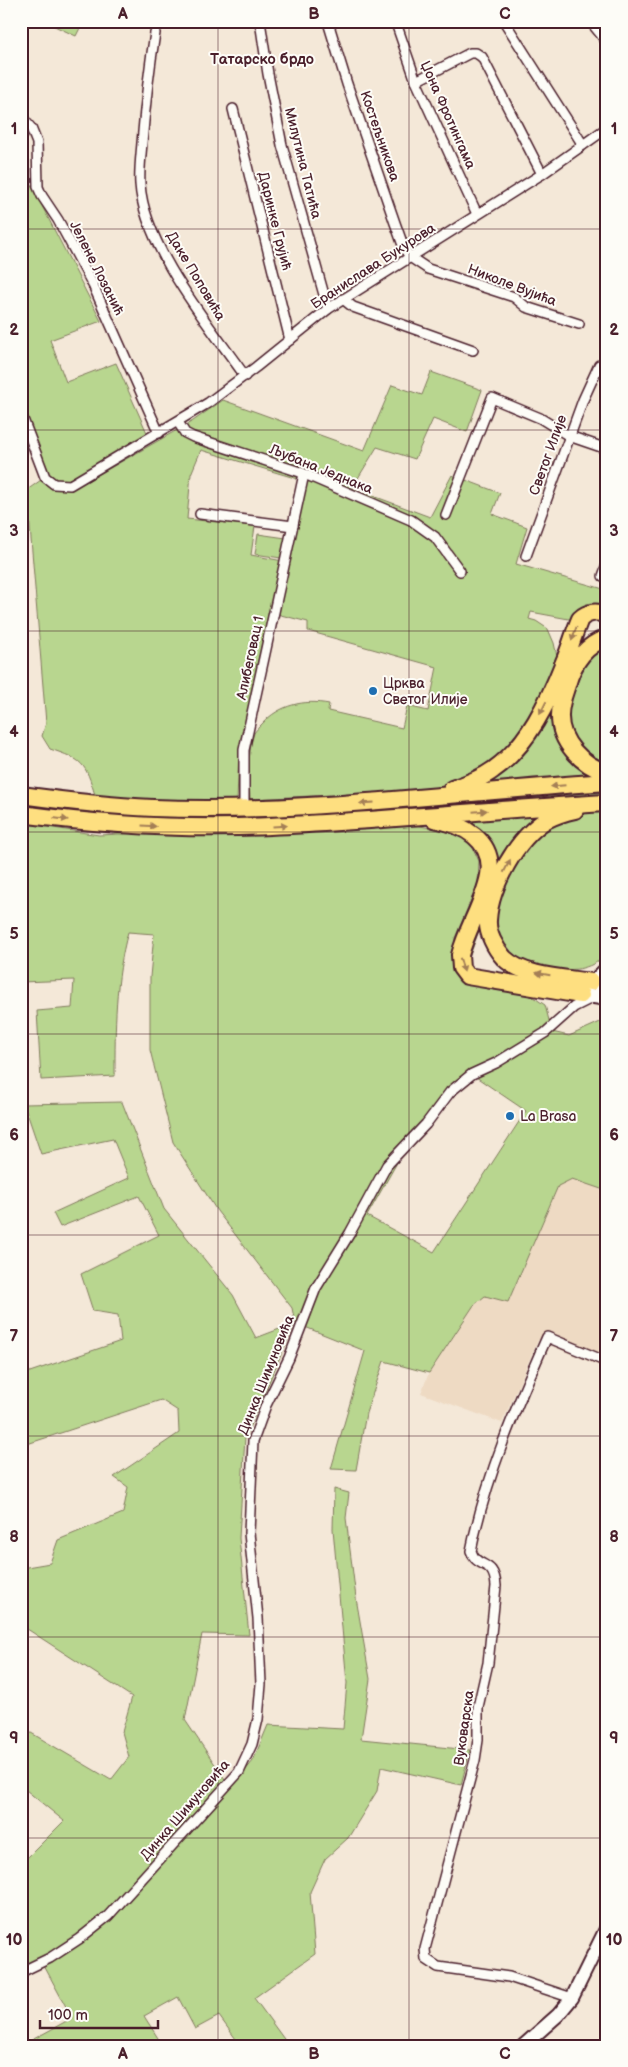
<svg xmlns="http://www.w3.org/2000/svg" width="628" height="2067" viewBox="0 0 628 2067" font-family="'Balsamiq Sans',sans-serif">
<rect width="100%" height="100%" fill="#f4e8d8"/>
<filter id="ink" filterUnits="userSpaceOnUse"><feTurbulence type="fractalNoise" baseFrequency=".02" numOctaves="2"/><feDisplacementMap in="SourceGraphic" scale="10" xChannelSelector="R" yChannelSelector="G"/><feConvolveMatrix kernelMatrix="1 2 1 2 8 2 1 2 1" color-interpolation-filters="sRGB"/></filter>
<g filter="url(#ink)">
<path fill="#eedac3" d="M572 1179 607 1191V1369L538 1340 502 1423 421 1393 429 1373 474 1305 485 1296 508 1302 558 1186Z"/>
<g fill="#b8d68f" stroke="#817a5d" fill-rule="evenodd">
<path d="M49 21H77L82 24 76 36 48 23Z"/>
<path d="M21 165 101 321 50 340 66 382 116 363 148 435 69 480C59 481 54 480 48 472L21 402Z"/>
<path d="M431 372 482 390 467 432 433 419 415 459 377 447 352 488 430 517 452 475 500 493 492 514 527 527 516 564 607 590V607C587 604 585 604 574 620L531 612 529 619 536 621 548 629 554 643 558 661 528 725 491 766 450 785 433 790 250 799C249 779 247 753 254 733 256 730 259 727 262 724 279 705 304 699 329 704L328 711 402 728 407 706 428 711 437 667 308 631V622L269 612 251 693 250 714 243 727 239 750 237 800H153L95 795C85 762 83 760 50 749L42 736 46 723 27 490 41 480 55 489H73L193 421 223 400 364 451 392 385 422 395ZM201 450 298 479 283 561 251 555 255 526 187 519 191 474Z"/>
<path d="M258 534 286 538 281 558 255 554Z"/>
<path d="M580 629 585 631 557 698 556 724 595 776 483 785 519 754Z"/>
<path d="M607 642V770L583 756 565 725 577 666Z"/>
<path d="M607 792V797C412 811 215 833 21 806V801L362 810Z"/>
<path d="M607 809V955C587 971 573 971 549 968 496 961 486 930 506 884 509 875 512 863 517 855 525 845 538 834 548 826 562 816 590 813 607 809Z"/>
<path d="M554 813 508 851 469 958 466 957 493 854 454 818Z"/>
<path d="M21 823 99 835 138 833 213 836 410 824 451 832 470 842 479 861 478 883 455 938 453 965 527 993 545 1005 552 1032 569 1036 607 1019V1191L572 1179 558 1186 508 1302 485 1296 474 1305 429 1373 384 1361 366 1413 356 1470 331 1469 365 1351 295 1323 245 1437 239 1538 249 1635 202 1634 185 1720 231 1788 253 1761 268 1725 343 1729 347 1683 333 1529 334 1489 349 1493 346 1518 356 1598 370 1679 361 1739 470 1750 461 1785 381 1767 377 1791 348 1838 325 1859 310 1892 315 1954 254 1998 289 2046H241L219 2016 195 2029 178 1997 144 2016 163 2046H21L72 2018 41 1960 21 1969V1864L64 1821 21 1786V1727L111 1780 129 1757 122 1732 132 1697 21 1625V1568L50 1563 58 1540 123 1513 128 1487 114 1477 179 1433 178 1411 161 1400 21 1446V1375L121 1341 118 1315 93 1311 81 1274 159 1235 139 1196 60 1227 53 1213 129 1178 113 1139 41 1154 24 1104 122 1102 164 1209 233 1295 256 1338 295 1323 292 1308 217 1211 173 1142 150 1050V977L154 934 128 932C115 979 115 1027 115 1076L41 1080 37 1011 72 1008 74 980 21 982ZM476 1077 526 1111 434 1252 367 1216 399 1159 459 1089Z"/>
</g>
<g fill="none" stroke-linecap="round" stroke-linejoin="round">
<g stroke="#4a1f2b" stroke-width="12">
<g id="street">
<path d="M260 21 268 74 282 145 328 309"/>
<path d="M504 21 583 145"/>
<path d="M590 21 607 42"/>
<path d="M328 22 347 84 395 223 404 248 410 257 428 269 514 297 526 307 579 324"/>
<path d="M397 26 416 81 477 214"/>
<path d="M155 33C149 70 145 106 142 143 141 156 139 170 140 184 144 247 209 325 245 376"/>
<path d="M416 81 470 53H476L482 57 542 174"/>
<path d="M233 109 290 340"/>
<path d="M21 116 31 128 37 143 38 187 42 196 58 220 93 285 159 433"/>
<path d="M343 299 353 307 473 350"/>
<path d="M21 414 45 477 54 484 70 485 208 403 256 367 328 309 542 174 607 128"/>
<path d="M178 422 185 433 193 437 300 472 411 520 435 537 460 571"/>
<path d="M200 514 293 526"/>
<path d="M446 515 492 398 540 418 569 436 607 449"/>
<path d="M526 556 583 400 599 365"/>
<path d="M603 576 607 565"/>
<path d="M244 808V750L304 474"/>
<path d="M21 1972 50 1958 79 1939 108 1916 239 1772 252 1744 258 1719 261 1684 258 1618 249 1533 253 1441 266 1405 289 1358 316 1288 350 1233 387 1165 426 1124 450 1092 472 1074 496 1063 545 1033 574 1007 592 998"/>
<path d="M572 1998 509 1977 438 1967 426 1959 425 1949 475 1760 478 1740V1707L488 1663 496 1586C494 1558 477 1570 471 1551 486 1476 516 1407 547 1337L607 1362"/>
<path d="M176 2045 177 2046"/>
</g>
</g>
<g stroke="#4a1f2b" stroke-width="16">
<g id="secondary">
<path d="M585 989 607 968"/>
<path d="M581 995 607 999"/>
<path d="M594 997 607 985"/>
<path d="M523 2046 558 2015 572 1998 607 1927"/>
</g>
</g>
<g stroke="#4a1f2b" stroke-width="20">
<g id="highway">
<path d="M607 638C585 645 573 663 567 685 564 694 560 704 560 715 559 742 582 765 607 773"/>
<path d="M452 789C467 784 481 779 493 770 528 746 549 700 564 662 570 648 574 633 580 619 588 611 597 612 607 614"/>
<path d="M21 795C65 801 109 806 153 808 305 814 456 792 607 782"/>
<path d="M575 810C566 812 554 816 546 820 517 838 490 886 488 920 487 933 495 948 504 958 523 977 566 978 591 982"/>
<path d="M21 814C104 825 187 830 270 826 383 821 495 809 607 803"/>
<path d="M434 819C462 824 495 840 489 875 484 903 467 928 460 955L461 968 467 976 581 995"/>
</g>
</g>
<use href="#street" stroke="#fdfcf7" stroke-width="9"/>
<use href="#secondary" stroke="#fdfcf7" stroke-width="12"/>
<use href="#highway" stroke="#fedf80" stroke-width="16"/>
</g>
<defs><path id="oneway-solid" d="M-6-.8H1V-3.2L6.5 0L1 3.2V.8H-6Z" transform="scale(1.25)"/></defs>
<g fill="#a47f56">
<use href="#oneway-solid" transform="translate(574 634) rotate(110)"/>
<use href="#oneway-solid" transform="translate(543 708) rotate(117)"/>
<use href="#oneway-solid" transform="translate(558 786) rotate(175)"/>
<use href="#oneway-solid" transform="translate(367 803) rotate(177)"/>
<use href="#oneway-solid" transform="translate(480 811) rotate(-5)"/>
<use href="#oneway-solid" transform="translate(61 819) rotate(7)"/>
<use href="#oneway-solid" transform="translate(149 826) rotate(3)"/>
<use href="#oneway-solid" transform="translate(280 826) rotate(-4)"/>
<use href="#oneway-solid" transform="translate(507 866) rotate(-63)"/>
<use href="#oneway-solid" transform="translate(462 965) rotate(73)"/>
<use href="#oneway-solid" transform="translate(543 974) rotate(-170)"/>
</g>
</g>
<path fill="none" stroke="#4a1f2b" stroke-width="1" stroke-opacity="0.55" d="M218 21V2046M409 21V2046M21 229H607M21 430H607M21 631H607M21 832H607M21 1034H607M21 1235H607M21 1436H607M21 1637H607M21 1838H607"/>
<g fill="#1f6fb2" stroke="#fdfcf7" stroke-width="2">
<circle cx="373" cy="691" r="5"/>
<circle cx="510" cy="1116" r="5"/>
</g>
<g text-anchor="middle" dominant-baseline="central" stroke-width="4" stroke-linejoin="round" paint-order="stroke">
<g font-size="14" fill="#4a1f2b" stroke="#fdfcf7">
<text transform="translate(448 115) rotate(66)">Џона Фротингама</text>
<text transform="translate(380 136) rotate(71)">Костељникова</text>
<text transform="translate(303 163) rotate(76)">Милутина Татића</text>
<text transform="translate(275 221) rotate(76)">Даринке Грујић</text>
<text transform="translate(373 266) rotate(-33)">Бранислава Букурова</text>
<text transform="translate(97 268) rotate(63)">Јелене Лозанић</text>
<text transform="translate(196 276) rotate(59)">Даке Поповића</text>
<text transform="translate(512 285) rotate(21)">Николе Вујића</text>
<text transform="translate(548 455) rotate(-70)">Светог Илије</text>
<text transform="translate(321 469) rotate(22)">Љубана Једнака</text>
<text transform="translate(250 658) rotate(-78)">Алибеговац 1</text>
<text transform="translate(266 1375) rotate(-68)">Динка Шимуновића</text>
<text transform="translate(464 1728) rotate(-82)">Вуковарска</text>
<text transform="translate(185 1810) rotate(-49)">Динка Шимуновића</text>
</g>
<g font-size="14" fill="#4a1f2b" stroke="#fdfcf7" text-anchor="start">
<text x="383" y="683">Црква<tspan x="383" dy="16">Светог Илије</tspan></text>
<text x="520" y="1116">La Brasa</text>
</g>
<g font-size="15" font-weight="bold" fill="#4a1f2b" stroke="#fdfcf7">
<text x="262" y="59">Татарско брдо</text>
</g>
</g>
<rect width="628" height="2067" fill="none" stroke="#fdfcf7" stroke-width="55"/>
<path d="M40 2020v8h118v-8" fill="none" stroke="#4a1f2b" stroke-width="2.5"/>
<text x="48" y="2020" font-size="15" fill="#4a1f2b" stroke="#fdfcf7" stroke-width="4" paint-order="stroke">100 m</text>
<rect x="28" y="28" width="572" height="2012" fill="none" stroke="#4a1f2b" stroke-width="2"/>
<g font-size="16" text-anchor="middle" font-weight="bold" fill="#4a1f2b">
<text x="123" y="19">A</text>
<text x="314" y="19">B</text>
<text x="505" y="19">C</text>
<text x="14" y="134">1</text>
<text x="614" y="134">1</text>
<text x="14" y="335">2</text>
<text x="614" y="335">2</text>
<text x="14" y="536">3</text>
<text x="614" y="536">3</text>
<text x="14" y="737">4</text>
<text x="614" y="737">4</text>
<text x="14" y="939">5</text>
<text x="614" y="939">5</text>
<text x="14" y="1140">6</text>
<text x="614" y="1140">6</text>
<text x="14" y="1341">7</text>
<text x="614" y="1341">7</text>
<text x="14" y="1542">8</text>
<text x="614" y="1542">8</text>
<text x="14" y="1743">9</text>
<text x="614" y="1743">9</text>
<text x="14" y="1945">10</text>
<text x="614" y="1945">10</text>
<text x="123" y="2059">A</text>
<text x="314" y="2059">B</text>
<text x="505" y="2059">C</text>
</g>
</svg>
